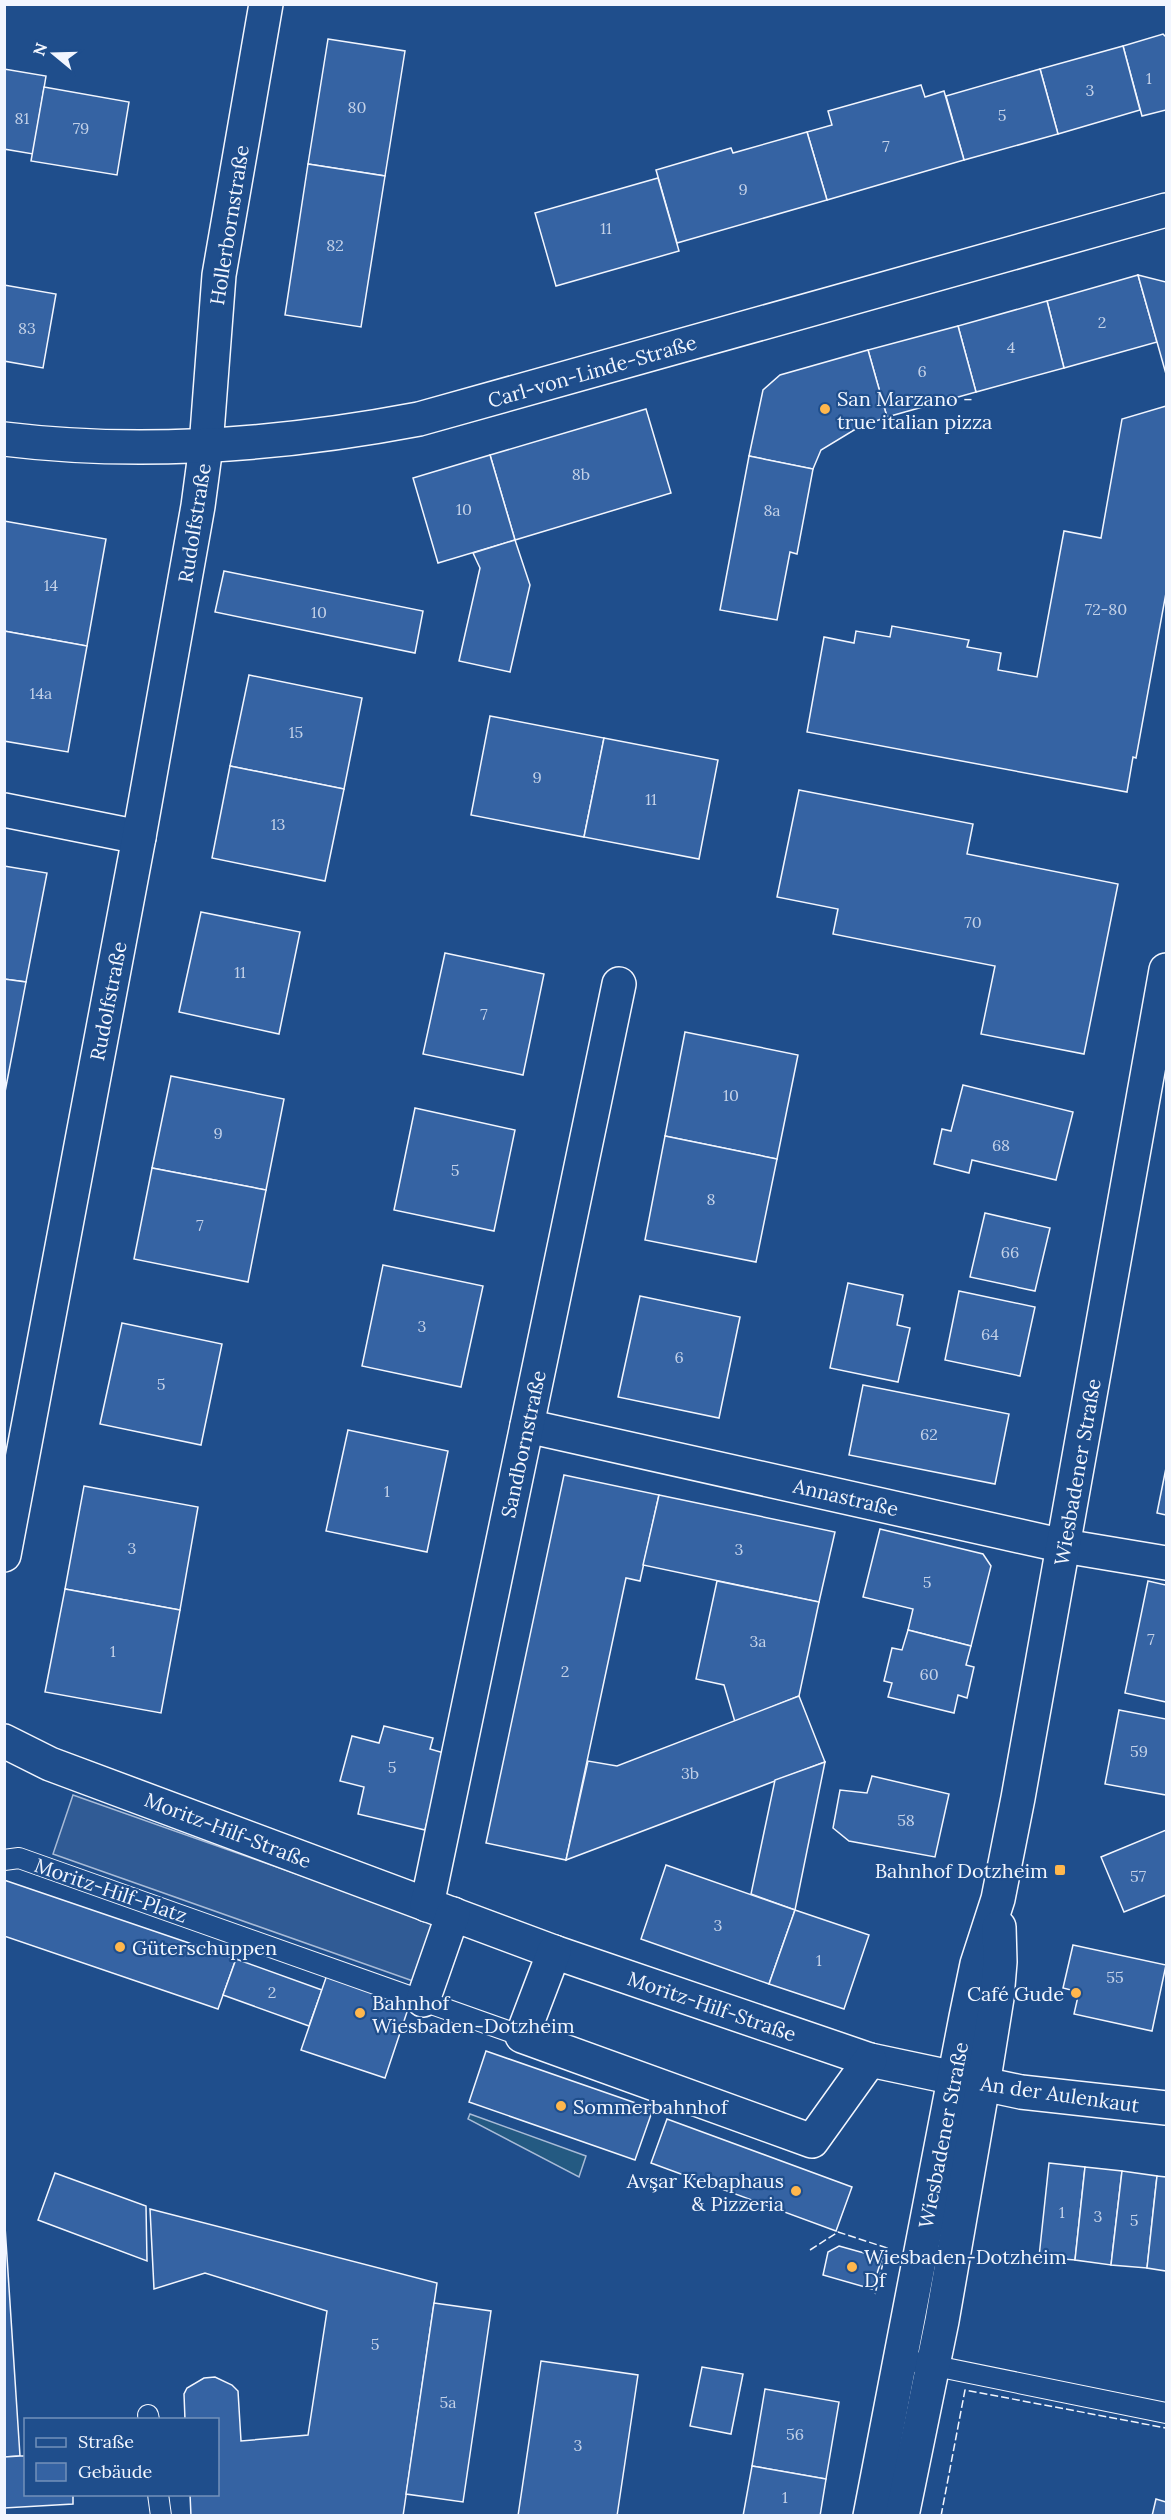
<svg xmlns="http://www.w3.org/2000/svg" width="1171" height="2520" viewBox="0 0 1171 2520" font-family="Lora,serif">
<rect width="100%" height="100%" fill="#1f4e8c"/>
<path fill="#245a82" stroke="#a8bbd7" stroke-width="1.5" d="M470 2114 586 2156 579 2177 468 2119Z"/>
<path fill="#305b95" stroke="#a8bbd7" stroke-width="1.5" d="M73 1795 435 1923 413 1981 53 1854Z"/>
<g fill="#3563a3" stroke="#f2f6ff" stroke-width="1.5">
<path d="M1163 34 1166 37V110L1142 116 1123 46Z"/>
<path d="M328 39 405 51 385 176 308 164Z"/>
<path d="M1123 46 1140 110 1058 134 1040 69Z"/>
<path d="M4 69 46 76 33 154 4 149Z"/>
<path d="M1040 69 1058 134 964 160 946 96Z"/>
<path d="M921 85 925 97 944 91 964 160 827 200 807 132 832 125 828 111Z"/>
<path d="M44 87 129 102 117 175 31 161Z"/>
<path d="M807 132 827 200 677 243 656 170 731 148 733 153Z"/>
<path d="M308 164 385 176 361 327 285 315Z"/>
<path d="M658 178 679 251 556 286 535 213Z"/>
<path d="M1138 275 1157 342 1064 368 1047 301Z"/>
<path d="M1138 275 1166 282V374L1157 342Z"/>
<path d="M4 285 56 294 43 368 4 361Z"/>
<path d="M1047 301 1064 368 976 392 958 326Z"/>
<path d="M958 326 976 392 887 417 868 350Z"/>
<path d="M868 350 887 417 859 427 821 450 813 469 749 456 763 390 780 375Z"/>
<path d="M1166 406V593L1136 758 1133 757 1127 792 807 732 824 637 854 643 856 631 890 637 892 626 969 640 967 647 1001 653 998 670 1037 677 1064 531 1101 538 1122 419Z"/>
<path d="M646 409 671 493 515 540 490 455Z"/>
<path d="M490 455 515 540 438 563 413 478Z"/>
<path d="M749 456 813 469 797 554 790 552 777 620 720 610Z"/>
<path d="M4 521 106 539 87 646 4 631Z"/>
<path d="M515 540 530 585 510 672 459 661 480 568 473 553Z"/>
<path d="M224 571 423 611 415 653 215 612Z"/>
<path d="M4 631 87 646 68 752 4 741Z"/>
<path d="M249 675 362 698 344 789 230 766Z"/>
<path d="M490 716 604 738 584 837 471 815Z"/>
<path d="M604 738 718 760 699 859 584 837Z"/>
<path d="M230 766 344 789 325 881 212 858Z"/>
<path d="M799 790 973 824 967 854 1118 884 1084 1054 981 1034 995 966 833 934 838 909 777 897Z"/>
<path d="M4 866 47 873 26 982 4 979Z"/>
<path d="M201 912 300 932 279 1034 179 1012Z"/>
<path d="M445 953 544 974 523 1075 423 1054Z"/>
<path d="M4 979 26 982 5 1092H4Z"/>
<path d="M685 1032 798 1055 777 1159 665 1136Z"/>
<path d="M171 1076 284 1099 266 1190 152 1168Z"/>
<path d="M963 1085 1073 1112 1056 1180 972 1160 969 1173 934 1164 942 1129 951 1131Z"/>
<path d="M415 1108 515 1130 494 1231 394 1210Z"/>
<path d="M665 1136 777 1159 756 1262 645 1240Z"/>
<path d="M152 1168 266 1190 248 1282 134 1259Z"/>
<path d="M985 1213 1050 1228 1035 1291 970 1277Z"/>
<path d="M383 1265 483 1286 461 1387 362 1366Z"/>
<path d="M848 1283 903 1295 897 1325 910 1328 898 1382 830 1368Z"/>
<path d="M959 1291 1035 1307 1020 1376 945 1360Z"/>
<path d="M640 1296 740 1317 719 1418 618 1397Z"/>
<path d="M122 1323 222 1344 201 1445 100 1424Z"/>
<path d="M863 1385 1009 1414 995 1484 849 1455Z"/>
<path d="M348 1430 448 1451 427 1552 326 1531Z"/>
<path d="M1166 1468V1515L1157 1513Z"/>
<path d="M564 1475 659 1495 640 1581 626 1578 566 1860 486 1843Z"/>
<path d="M84 1486 198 1507 180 1610 65 1589Z"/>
<path d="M659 1495 835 1532 819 1602 643 1565Z"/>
<path d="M880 1529 983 1554 991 1566 971 1646 908 1630 913 1609 863 1597Z"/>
<path d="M717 1581 819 1602 799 1696 735 1722 724 1685 696 1679Z"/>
<path d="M1148 1581 1166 1585V1702L1125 1693Z"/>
<path d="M65 1589 180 1610 161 1713 45 1692Z"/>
<path d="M908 1630 971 1646 966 1665 974 1667 967 1698 958 1695 954 1713 888 1697 892 1683 884 1681 892 1648 902 1650Z"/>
<path d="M799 1696 825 1762 566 1860 588 1761 617 1766Z"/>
<path d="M1119 1710 1166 1719V1795L1105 1784Z"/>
<path d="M384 1726 433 1738 430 1749 444 1753 425 1830 358 1814 364 1787 340 1781 352 1736 379 1743Z"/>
<path d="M825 1762 795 1910 751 1894 775 1780Z"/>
<path d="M872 1776 949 1794 935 1857 849 1841 833 1828 840 1790 867 1793Z"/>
<path d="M1166 1830V1895L1124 1912 1101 1857Z"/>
<path d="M666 1865 795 1910 769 1984 641 1939Z"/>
<path d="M4 1880 236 1959 218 2009 4 1936Z"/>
<path d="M795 1910 869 1935 844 2009 769 1984Z"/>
<path d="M1073 1945 1166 1965 1152 2031 1074 2014 1079 1992 1063 1988Z"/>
<path d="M236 1959 322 1990 309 2026 223 1995Z"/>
<path d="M328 1972 411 2000 385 2078 301 2050Z"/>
<path d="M486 2051 653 2109 635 2160 469 2102Z"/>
<path d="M667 2119 852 2187 836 2231 651 2163Z"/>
<path d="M1049 2163 1085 2167 1075 2260 1039 2257Z"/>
<path d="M1085 2167 1122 2171 1111 2265 1075 2260Z"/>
<path d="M1122 2171 1157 2176 1147 2268 1111 2265Z"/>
<path d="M55 2173 146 2206 147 2261 38 2220Z"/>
<path d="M1157 2176 1166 2177V2271L1147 2268Z"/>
<path d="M150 2209 437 2283 403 2516H191L190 2494H218V2420H185L184 2394 187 2388 204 2378 215 2377 232 2385 238 2391 241 2441 308 2435 327 2311 205 2273 154 2289Z"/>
<path d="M4 2211 20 2456 4 2457Z"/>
<path d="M839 2246 882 2258 872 2289 823 2275 828 2252Z"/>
<path d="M434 2303 491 2311 463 2502 406 2494Z"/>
<path d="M541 2361 638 2375 617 2516H518Z"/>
<path d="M702 2367 743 2374 731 2434 690 2426Z"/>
<path d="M765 2389 839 2402 826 2479 752 2466Z"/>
<path d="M20 2456H26V2494H73V2504L4 2508V2457Z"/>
<path d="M752 2466 826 2479 820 2516H743Z"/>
<path d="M1156 2499 1166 2502V2516H1152Z"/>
</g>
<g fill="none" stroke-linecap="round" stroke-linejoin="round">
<g stroke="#f2f6ff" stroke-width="22">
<g id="service">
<path d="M4 1860 19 1858 522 2036"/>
<path d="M901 2359 1166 2413"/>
<path d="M148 2415 149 2420"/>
<path d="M158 2494 161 2516"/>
</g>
</g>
<g stroke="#f2f6ff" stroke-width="36">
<g id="minor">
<path d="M4 810 139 837"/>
<path d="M527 1426 1064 1546 1166 1563"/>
<path d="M4 1555 139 837 198 506 206 446 219 275 266 4"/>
<path d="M4 1741 50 1764 554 1952 870 2060 1021 2092 1166 2108"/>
<path d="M427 1905 619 984"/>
<path d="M554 1952 522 2036 812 2141 870 2060"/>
<path d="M423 2000 453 1914"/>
</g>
</g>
<g stroke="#f2f6ff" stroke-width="36">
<g id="tertiary">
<path d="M4 439C143 456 282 445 419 419L1166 210"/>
<path d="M870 2516 966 2017 977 1964 998 1899 1018 1798 1166 970"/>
<path d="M902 2516 942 2321 983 2085 997 1998 1000 1962 999 1927"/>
</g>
</g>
<use href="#service" stroke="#1f4e8c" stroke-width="20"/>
<use href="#minor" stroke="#1f4e8c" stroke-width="33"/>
<use href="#tertiary" stroke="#1f4e8c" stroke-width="33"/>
<g stroke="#f2f6ff" stroke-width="1.5" stroke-dasharray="8 3" stroke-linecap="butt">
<path d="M810 2250 838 2232 887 2248 875 2294"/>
<path d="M941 2516 965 2390 1166 2428"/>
</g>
</g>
<g fill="#ffb74d" stroke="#1f4e8c" stroke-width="2">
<circle cx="825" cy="409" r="6"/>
<rect x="1054" y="1864" width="12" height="12" rx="3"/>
<circle cx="120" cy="1947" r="6"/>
<circle cx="1076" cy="1993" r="6"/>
<circle cx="360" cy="2013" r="6"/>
<circle cx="561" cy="2106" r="6"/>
<circle cx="796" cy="2191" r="6"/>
<circle cx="852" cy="2267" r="6"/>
</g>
<g text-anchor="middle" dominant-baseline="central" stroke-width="4.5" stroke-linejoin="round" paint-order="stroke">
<g font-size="16" fill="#c3d1e8">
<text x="1149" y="78">1</text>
<text x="1090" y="90">3</text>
<text x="357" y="107">80</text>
<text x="1002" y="115">5</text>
<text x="22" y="118">81</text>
<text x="81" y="128">79</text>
<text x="886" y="146">7</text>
<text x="743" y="189">9</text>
<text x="606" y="228">11</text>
<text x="335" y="245">82</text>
<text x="1102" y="322">2</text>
<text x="27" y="328">83</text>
<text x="1011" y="347">4</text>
<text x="922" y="371">6</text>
<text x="581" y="474">8b</text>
<text x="464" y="509">10</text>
<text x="772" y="510">8a</text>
<text x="51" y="585">14</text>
<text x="1106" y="609">72-80</text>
<text x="319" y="612">10</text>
<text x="41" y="693">14a</text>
<text x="296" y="732">15</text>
<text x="537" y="777">9</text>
<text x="651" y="799">11</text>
<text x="278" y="824">13</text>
<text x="973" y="922">70</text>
<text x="240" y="972">11</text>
<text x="484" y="1014">7</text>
<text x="731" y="1095">10</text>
<text x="218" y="1133">9</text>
<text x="1001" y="1145">68</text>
<text x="455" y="1170">5</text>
<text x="711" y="1199">8</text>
<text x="200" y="1225">7</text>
<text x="1010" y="1252">66</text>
<text x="422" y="1326">3</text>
<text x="990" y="1334">64</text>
<text x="679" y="1357">6</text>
<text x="161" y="1384">5</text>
<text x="929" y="1434">62</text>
<text x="387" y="1491">1</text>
<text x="132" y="1548">3</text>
<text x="739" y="1549">3</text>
<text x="927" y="1582">5</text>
<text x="1151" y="1639">7</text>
<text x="758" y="1641">3a</text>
<text x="113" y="1651">1</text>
<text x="565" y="1671">2</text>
<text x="929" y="1674">60</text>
<text x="1139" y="1751">59</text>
<text x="392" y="1767">5</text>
<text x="690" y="1773">3b</text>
<text x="906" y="1820">58</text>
<text x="1138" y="1876">57</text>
<text x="718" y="1925">3</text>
<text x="819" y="1960">1</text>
<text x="1115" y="1977">55</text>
<text x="272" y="1992">2</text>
<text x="1062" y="2212">1</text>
<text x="1098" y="2216">3</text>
<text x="1134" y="2220">5</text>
<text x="375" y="2344">5</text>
<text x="448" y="2402">5a</text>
<text x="795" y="2434">56</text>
<text x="578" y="2445">3</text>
<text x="785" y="2497">1</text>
</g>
<g font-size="20" fill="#f2f6ff" stroke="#1f4e8c">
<text transform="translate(229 225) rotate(-81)">Hollerbornstraße</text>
<text transform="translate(592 371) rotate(-16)">Carl-von-Linde-Straße</text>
<text transform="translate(194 523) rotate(-81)">Rudolfstraße</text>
<text transform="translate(108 1001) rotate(-79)">Rudolfstraße</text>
<text transform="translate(523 1444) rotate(-78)">Sandbornstraße</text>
<text transform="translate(1077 1472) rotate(-80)">Wiesbadener Straße</text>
<text transform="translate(846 1497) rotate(13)">Annastraße</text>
<text transform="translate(228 1830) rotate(21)">Moritz-Hilf-Straße</text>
<text transform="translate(111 1890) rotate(19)">Moritz-Hilf-Platz</text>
<text transform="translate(712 2006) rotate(19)">Moritz-Hilf-Straße</text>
<text transform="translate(1060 2094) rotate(8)">An der Aulenkaut</text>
<text transform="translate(943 2135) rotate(-79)">Wiesbadener Straße</text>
</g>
<g font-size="20" fill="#f2f6ff" stroke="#1f4e8c" text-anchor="start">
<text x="837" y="398">San Marzano -<tspan x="837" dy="23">true italian pizza</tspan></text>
<text x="1048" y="1870" text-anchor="end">Bahnhof Dotzheim</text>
<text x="132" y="1947">Güterschuppen</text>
<text x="1064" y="1993" text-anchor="end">Café Gude</text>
<text x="372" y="2002">Bahnhof<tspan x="372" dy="23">Wiesbaden-Dotzheim</tspan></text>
<text x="573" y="2106">Sommerbahnhof</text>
<text x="784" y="2180" text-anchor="end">Avşar Kebaphaus<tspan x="784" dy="23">&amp; Pizzeria</tspan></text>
<text x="864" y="2256">Wiesbaden-Dotzheim<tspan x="864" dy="23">Df</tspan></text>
</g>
</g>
<rect width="1171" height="2520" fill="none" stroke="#f2f6ff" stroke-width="12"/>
<rect x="24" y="2418" width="195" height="78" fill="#1f4e8c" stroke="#7391ba" stroke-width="1.5"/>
<rect x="36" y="2438" width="30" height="9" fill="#1f4e8c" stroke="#7391ba" stroke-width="1.5"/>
<text x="78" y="2448" font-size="18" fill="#f2f6ff">Straße</text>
<rect x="36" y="2463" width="30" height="18" fill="#3563a3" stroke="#7391ba" stroke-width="1.5"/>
<text x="78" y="2478" font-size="18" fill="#f2f6ff">Gebäude</text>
<g transform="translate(54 54) rotate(289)" stroke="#1f4e8c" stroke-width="4.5" paint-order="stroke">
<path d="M0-4.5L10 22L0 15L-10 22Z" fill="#f2f6ff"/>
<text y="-9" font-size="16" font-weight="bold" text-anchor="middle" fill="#f2f6ff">N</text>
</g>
</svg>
